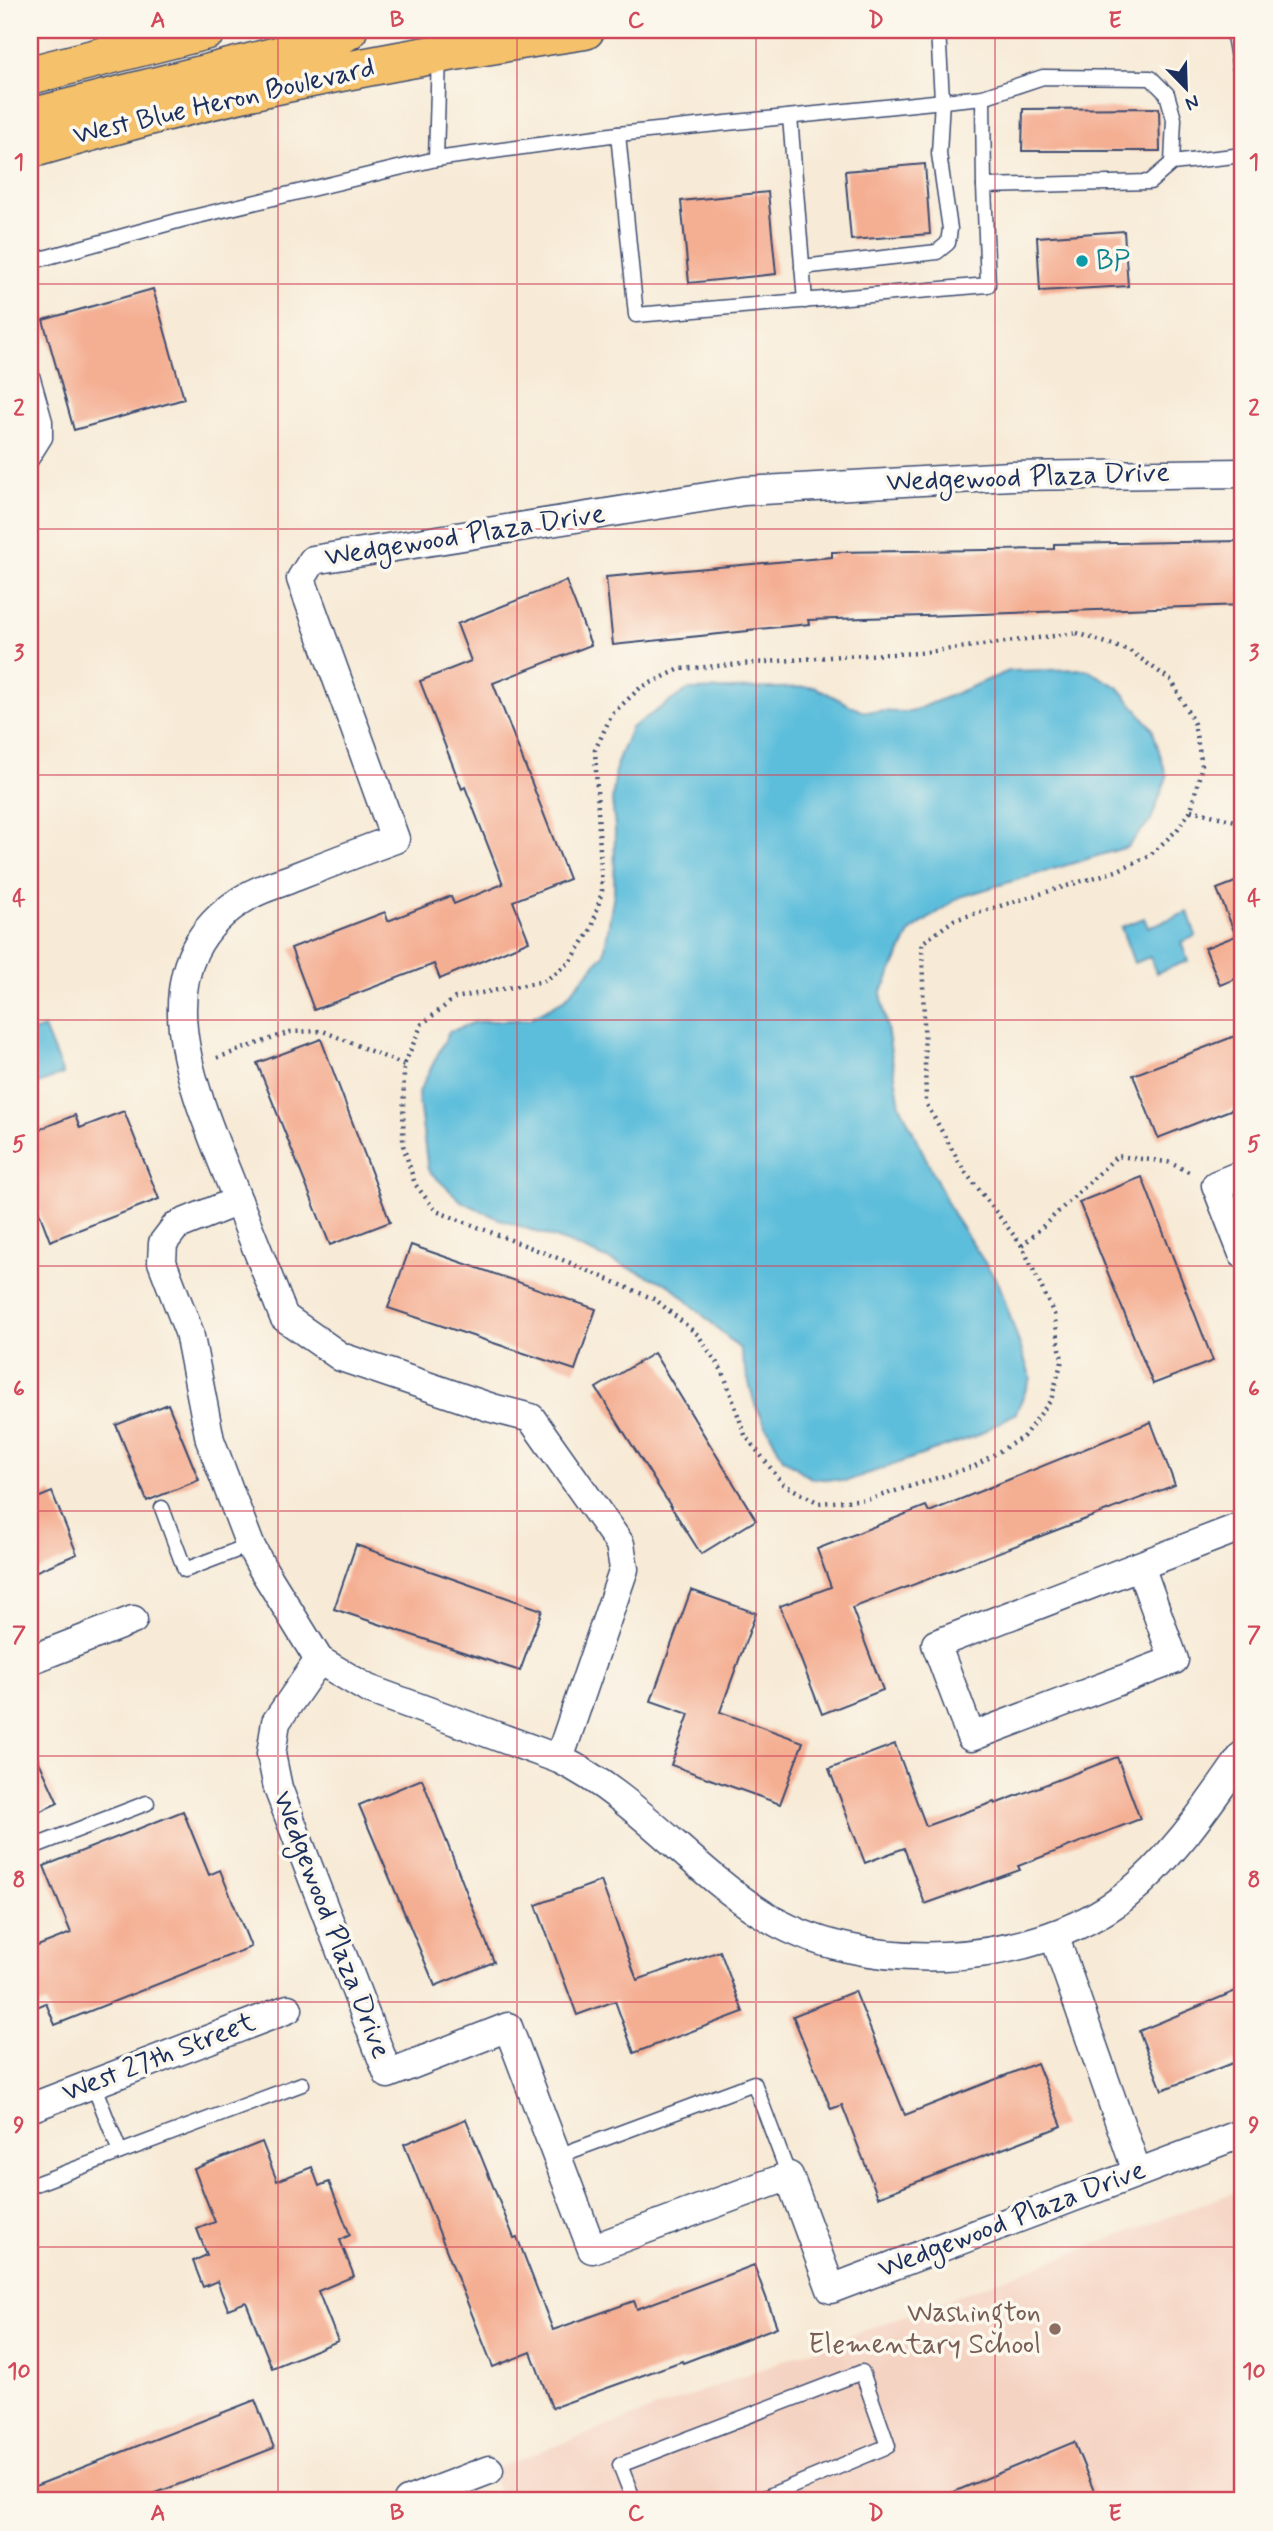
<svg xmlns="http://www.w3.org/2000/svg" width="1273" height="2531" viewBox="0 0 1273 2531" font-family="Mynerve,sans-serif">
<rect width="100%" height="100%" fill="#fbf7ec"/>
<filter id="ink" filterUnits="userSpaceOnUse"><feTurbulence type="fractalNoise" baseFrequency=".0143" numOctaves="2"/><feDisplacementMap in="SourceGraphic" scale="14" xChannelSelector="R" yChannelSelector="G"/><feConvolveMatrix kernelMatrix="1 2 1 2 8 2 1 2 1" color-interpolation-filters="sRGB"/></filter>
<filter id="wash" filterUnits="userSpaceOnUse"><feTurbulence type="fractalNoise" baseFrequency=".00686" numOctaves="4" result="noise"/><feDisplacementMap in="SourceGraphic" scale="28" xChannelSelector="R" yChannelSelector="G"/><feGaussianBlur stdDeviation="1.57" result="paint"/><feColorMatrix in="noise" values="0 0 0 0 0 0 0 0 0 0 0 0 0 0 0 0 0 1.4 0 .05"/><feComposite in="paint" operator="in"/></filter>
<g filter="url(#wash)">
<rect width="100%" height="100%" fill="#f7ead6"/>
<path fill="#f5d3c2" d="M1243 2189V2501H502L491 2470Z"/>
<g fill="#5dbedb" stroke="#3c769c" stroke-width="2">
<path d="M1086 669 1119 688 1152 728 1167 777 1151 820 1127 847 960 897 911 931 881 993 900 1105 954 1216 999 1284 1031 1378 1016 1413 976 1436 847 1481 811 1478 783 1458 755 1405 740 1349 670 1285 566 1242 499 1219 461 1201 428 1170 418 1094 449 1032 475 1022 529 1019 565 999 604 954 614 893 615 827 612 801 617 762 631 728 687 690 815 687 861 711 911 712 1009 671Z"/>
<path d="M1188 912 1196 936 1181 942 1188 961 1156 973 1150 957 1134 963 1121 927 1144 918 1148 927Z"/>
<path d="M44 1028 63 1074 36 1085 30 1069V1033Z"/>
</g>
<g id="blocks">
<g fill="#f4ae92">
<path d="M1159 108 1160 151H1022L1023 109Z"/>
<path d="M925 164 930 234 851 240 845 171Z"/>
<path d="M768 192 776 274 689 283 681 201Z"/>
<path d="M1124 231 1128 286 1040 291 1037 237Z"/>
<path d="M153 289 184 399 74 430 43 320Z"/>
<path d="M1243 541V605L808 620 809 624 748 630V631L613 645 606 577 832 557V552L1054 549V544Z"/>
<path d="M566 581 591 645 493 683 569 879 513 901 529 941 440 979 434 964 314 1010 291 948 385 912 388 921 451 896 454 904 503 884 465 787 462 789 420 681 471 661 457 624Z"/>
<path d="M1243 879V976L1220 985 1205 948 1236 936 1217 889Z"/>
<path d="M1243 1033V1105L1158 1138 1133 1075Z"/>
<path d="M321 1039 390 1222 330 1245 257 1063Z"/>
<path d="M124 1111 159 1199 50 1241 30 1188V1133L75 1115 80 1128Z"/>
<path d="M1142 1177 1213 1361 1153 1384 1079 1202Z"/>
<path d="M411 1245 596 1309 575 1370 388 1308Z"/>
<path d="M654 1353 756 1520 701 1554 596 1388Z"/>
<path d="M168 1404 199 1480 147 1501 116 1425Z"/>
<path d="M1151 1422 1175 1485 852 1608 883 1690 822 1714 780 1606 831 1587 817 1549 926 1506 929 1512Z"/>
<path d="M52 1492 77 1554 30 1574V1501Z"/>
<path d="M356 1545 542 1610 520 1671 334 1609Z"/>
<path d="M691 1590 756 1613 720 1712 803 1742 780 1804 671 1765 689 1714 651 1701Z"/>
<path d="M30 1742 58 1803 30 1816Z"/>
<path d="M895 1744 926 1826 994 1802 995 1804 1117 1757 1140 1819 1018 1866 1020 1870 925 1904 904 1848 865 1863 829 1769Z"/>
<path d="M422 1779 494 1962 435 1986 359 1805Z"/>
<path d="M183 1811 209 1875 220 1870 251 1947 55 2025 46 2003 30 2010V1949L71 1933 44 1866Z"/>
<path d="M601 1881 637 1980 720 1951 743 2012 634 2053 615 2001 577 2015 536 1905Z"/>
<path d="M1243 1988V2059L1162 2090 1139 2031Z"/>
<path d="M855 1991 905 2115 1037 2063 1062 2126 878 2197 842 2105 831 2109 793 2016Z"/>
<path d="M466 2119 514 2238 517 2237 553 2330 634 2301 637 2309 754 2265 777 2327 683 2363 682 2361 552 2408 531 2352 493 2367 404 2144Z"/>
<path d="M262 2142 277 2181 312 2167 319 2186 329 2182 350 2235 340 2240 354 2276 318 2291 338 2341 272 2368 246 2302 228 2309 217 2281 203 2287 193 2261 207 2255 197 2229 215 2222 194 2169Z"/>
<path d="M255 2400 274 2448 135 2501H30V2488Z"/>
<path d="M1074 2442 1098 2501H932Z"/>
</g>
</g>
</g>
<g filter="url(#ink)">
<use href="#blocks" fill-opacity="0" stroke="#3c4b70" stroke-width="2"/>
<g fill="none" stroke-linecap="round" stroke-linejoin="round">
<g stroke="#3c4b70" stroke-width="17">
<g id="service">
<path d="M1233 30 1243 86"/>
<path d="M439 54 436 159 618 134 983 97 1043 77 1151 78 1167 94 1174 119 1172 163"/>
<path d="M983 97 984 186 1150 182 1172 163 1243 155"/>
<path d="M790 117 805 301"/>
<path d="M618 134 636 315 988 285 984 186"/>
<path d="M30 262 181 220 436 159"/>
<path d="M802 267 937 252 948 243 950 229 939 154 942 99 938 30"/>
<path d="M30 368 45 421V438L30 462"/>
<path d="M162 1508 185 1570 250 1545"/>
<path d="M30 1848 147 1803"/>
<path d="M93 2084 120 2152"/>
<path d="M558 2156 754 2083 789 2176"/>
<path d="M30 2186 302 2084"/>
<path d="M634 2501 620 2465 862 2372 888 2446 757 2501"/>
</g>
</g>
<g stroke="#3c4b70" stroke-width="31">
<g id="minor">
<path d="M1243 473 1011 476 744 491 313 560 301 579 395 839C362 851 328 864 295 877 281 883 264 887 250 895 127 964 201 1104 238 1201L176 1226 163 1243 162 1262 189 1332 210 1440 250 1545 261 1566 319 1660 368 1689 559 1759C637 1797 689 1867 761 1913 859 1977 1032 1969 1124 1897 1172 1859 1208 1805 1243 1755"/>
<path d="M1243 1174 1216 1185 1243 1254"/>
<path d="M238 1201 284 1317 341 1357 492 1408 531 1418 620 1544 624 1569 559 1759"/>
<path d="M1140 1566 1174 1660 971 1737 936 1644 1243 1526"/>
<path d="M30 1660 133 1620"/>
<path d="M319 1660 276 1722 271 1754 278 1788 388 2074 508 2027 592 2249 789 2176 831 2289 1243 2133"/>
<path d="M1054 1935 1137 2172"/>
<path d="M30 2108 288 2009"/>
<path d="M408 2501 489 2470"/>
</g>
</g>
<g stroke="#3c4b70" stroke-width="41">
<g id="primary">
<path d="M30 75 207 30"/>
<path d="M30 118 325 44 348 30"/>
<path d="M30 149C115 125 200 101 287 83 386 62 485 45 585 30"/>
</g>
</g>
<g stroke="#3c4b70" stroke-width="4.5" stroke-dasharray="2 5" stroke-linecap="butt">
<path d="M1077 633 1130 651 1172 681 1194 724 1202 765 1191 810 1177 830 1149 856 1116 871 954 920 922 943 926 1103 963 1169 1022 1246 1054 1314 1062 1360 1051 1400 1023 1437 975 1466 870 1499 819 1503 783 1484 745 1435 723 1372 698 1335 656 1300 568 1262 436 1211 415 1184 403 1145 404 1065 422 1024 455 998 545 981 571 961 592 928 602 891 595 750 612 714 640 688 680 669 842 656 919 653Z"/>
<path d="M1191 810 1243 823"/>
<path d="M217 1058 290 1032 323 1031 404 1065"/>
<path d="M1022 1246 1117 1156 1168 1162 1193 1174"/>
</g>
<use href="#service" stroke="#fff" stroke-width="14"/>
<use href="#minor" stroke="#fff" stroke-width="28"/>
<use href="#primary" stroke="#f5c16b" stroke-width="38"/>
</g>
</g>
<path fill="none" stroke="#d1495b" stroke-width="2" stroke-opacity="0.55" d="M278 30V2501M517 30V2501M756 30V2501M995 30V2501M30 284H1243M30 529H1243M30 775H1243M30 1020H1243M30 1266H1243M30 1511H1243M30 1756H1243M30 2002H1243M30 2247H1243"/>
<circle fill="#0f9aa8" stroke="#fbf7ec" stroke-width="2.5" cx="1082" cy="261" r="7"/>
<circle fill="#8d6e63" stroke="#fbf7ec" stroke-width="2.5" cx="1055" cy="2329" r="7"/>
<g text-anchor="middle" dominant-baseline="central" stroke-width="7" stroke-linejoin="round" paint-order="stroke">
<g font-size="28" fill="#1b2f5e" stroke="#fbf7ec">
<text transform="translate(224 102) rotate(-13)">West Blue Heron Boulevard</text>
<text transform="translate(1028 478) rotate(-2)">Wedgewood Plaza Drive</text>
<text transform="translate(465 536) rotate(-9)">Wedgewood Plaza Drive</text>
<text transform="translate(331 1925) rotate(69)">Wedgewood Plaza Drive</text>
<text transform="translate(159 2058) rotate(-21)">West 27th Street</text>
<text transform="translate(1012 2220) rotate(-21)">Wedgewood Plaza Drive</text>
</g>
<g font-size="28" fill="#0d838f" stroke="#fbf7ec" text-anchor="start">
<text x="1096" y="261">BP</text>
</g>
<g font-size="28" fill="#785e54" stroke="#fbf7ec" text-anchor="end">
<text x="1041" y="2313">Washington<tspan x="1041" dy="32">Elementary School</tspan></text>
</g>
</g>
<rect width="1273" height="2531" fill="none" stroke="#fbf7ec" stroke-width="77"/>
<g transform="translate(1186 88) rotate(157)" stroke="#fbf7ec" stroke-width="5" paint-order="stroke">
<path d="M0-5L12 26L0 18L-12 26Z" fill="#1b2f5e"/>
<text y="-10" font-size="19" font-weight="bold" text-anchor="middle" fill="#1b2f5e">N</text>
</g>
<rect x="38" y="38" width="1196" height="2454" fill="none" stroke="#d1495b" stroke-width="2.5"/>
<g font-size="23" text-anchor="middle" font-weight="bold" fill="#d1495b">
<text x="158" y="27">A</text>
<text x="397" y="27">B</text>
<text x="636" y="27">C</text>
<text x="876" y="27">D</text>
<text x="1115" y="27">E</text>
<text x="19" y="169">1</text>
<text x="1254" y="169">1</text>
<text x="19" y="415">2</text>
<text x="1254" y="415">2</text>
<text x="19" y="660">3</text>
<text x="1254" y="660">3</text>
<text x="19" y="905">4</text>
<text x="1254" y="905">4</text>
<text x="19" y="1151">5</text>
<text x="1254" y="1151">5</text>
<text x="19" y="1396">6</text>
<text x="1254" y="1396">6</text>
<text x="19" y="1642">7</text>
<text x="1254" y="1642">7</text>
<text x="19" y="1887">8</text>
<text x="1254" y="1887">8</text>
<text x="19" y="2132">9</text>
<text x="1254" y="2132">9</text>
<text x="19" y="2378">10</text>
<text x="1254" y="2378">10</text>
<text x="158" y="2520">A</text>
<text x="397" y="2520">B</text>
<text x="636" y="2520">C</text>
<text x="876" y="2520">D</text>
<text x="1115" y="2520">E</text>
</g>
</svg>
